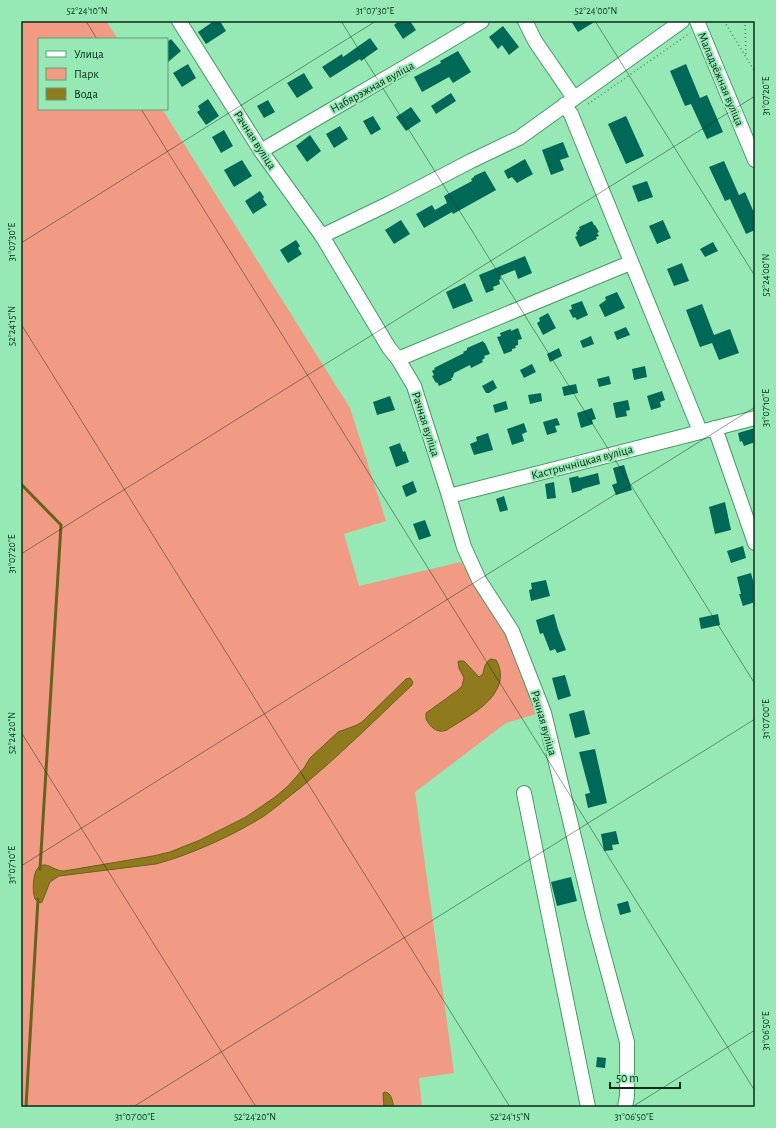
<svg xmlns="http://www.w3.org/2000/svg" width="776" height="1128" viewBox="0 0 776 1128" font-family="'Alegreya Sans',sans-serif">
<rect width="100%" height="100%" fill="#96e9b4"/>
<path fill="#f19b84" d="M21 21H106L118 39H39V109H162L350 408 386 521 344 534 359 586 461 562 507 634 536 714 506 723 415 792 454 1073 419 1078 422 1107H21Z"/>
<g fill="#907a1e" stroke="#67621c">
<path d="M490 659 496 660C500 666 501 673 500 681 494 705 466 717 447 730 437 734 430 727 426 719V713L458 690 462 686 464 678 459 668 458 662 459 661H464L479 677 483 674 485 665Z"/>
<path d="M410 678 413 682 412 685C375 720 339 756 300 788 288 797 277 807 264 816 234 835 190 855 156 864L59 876 50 882 42 902 40 903 35 899C32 892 32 866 43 865 49 864 55 871 64 871L153 856 170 852 200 840 246 817 275 797 288 786 304 768 310 758 338 732 357 725 362 722 406 679Z"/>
<path d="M385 1092C392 1093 392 1101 394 1107H384L383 1093Z"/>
</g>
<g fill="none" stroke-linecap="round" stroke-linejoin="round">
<g stroke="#67621c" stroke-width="3">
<path d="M21 484 61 525 40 869"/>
<path d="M26 1107 38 899"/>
</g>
</g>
<g fill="#006856">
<path d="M214 21H220L226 31 206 44 198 32Z"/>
<path d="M399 21H410L416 30 403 39 394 25Z"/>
<path d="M571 21H596L578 32Z"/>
<path d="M503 26 519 47 509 55 502 45 498 49 489 37Z"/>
<path d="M370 38 378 49 361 61 360 59 330 78 322 67 342 54 343 57Z"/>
<path d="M171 39 181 51 167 63V42Z"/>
<path d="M458 51 471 72 453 83 449 77 422 92 414 77 441 63 440 61Z"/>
<path d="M188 64 196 78 182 87 173 73Z"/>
<path d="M686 64 700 98 707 95 723 132 707 139 691 104 685 106 670 71Z"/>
<path d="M304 73 313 88 297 98 287 83Z"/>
<path d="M451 93 456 101 436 114 431 106Z"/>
<path d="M208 99 219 116 206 125 197 112 200 110 198 106Z"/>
<path d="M268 100 275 112 264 118 257 106Z"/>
<path d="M411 107 421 121 406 131 396 117Z"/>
<path d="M373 116 381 129 371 135 363 121Z"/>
<path d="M626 116 644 156 626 164 608 124Z"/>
<path d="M340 126 348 139 334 148 326 134Z"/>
<path d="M224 130 233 146 221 153 212 137Z"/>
<path d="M310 135 321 151 307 162 296 146Z"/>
<path d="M563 142 569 157 560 160 564 170 551 175 542 150Z"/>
<path d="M525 159 533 174 517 183 512 177 508 179 504 171Z"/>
<path d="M242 160 252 176 234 187 224 170Z"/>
<path d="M724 161 739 195 745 192 755 215V230L746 234 730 199 725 201 709 167Z"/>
<path d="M485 171 496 190 453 214 452 212 424 228 416 214 432 205 435 210 447 203 444 196 472 181 471 179 474 177V176Z"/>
<path d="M647 181 653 197 638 202 632 186Z"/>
<path d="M260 191 264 197 263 199 267 205 253 214 245 201Z"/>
<path d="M401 220 410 234 394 244 385 230Z"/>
<path d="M663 220 671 238 657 244 649 226Z"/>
<path d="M592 221 594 225H595L599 232 597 233 599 236 596 237 597 239 580 247 575 237 577 236 576 233 578 231V230L580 229 579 227Z"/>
<path d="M296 240 300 246 298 248 302 254 288 263 280 250Z"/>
<path d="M713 242 718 251 705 257 700 249Z"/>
<path d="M525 256 532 273 518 279 515 270 500 276 501 279 499 280 500 284 493 287 494 290 486 293 479 275Z"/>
<path d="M682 263 689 281 674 286 667 269Z"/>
<path d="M465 283 473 301 453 309 446 292Z"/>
<path d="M617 292 625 308 605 317 599 305 606 300 605 297Z"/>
<path d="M582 301 588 315 577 320 575 317 573 318 569 310 572 309 571 305Z"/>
<path d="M702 304 714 335 730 329 739 353 719 360 712 343 700 347 686 310Z"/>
<path d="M548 313 556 328 543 335 537 323 540 321 539 318Z"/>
<path d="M626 327 630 335 617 340 614 332Z"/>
<path d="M518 328 522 339 518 340V345L515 346 516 348 512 349V351L504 354 497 337 501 336 500 333 511 329V331Z"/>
<path d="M591 336 594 344 583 348 580 341Z"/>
<path d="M483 341 484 343H485L490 354 484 356 485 358 482 360 483 362 471 368 470 365 454 373 453 377 451 378 452 380 439 386 437 382 436 383 432 376 434 375 432 371 435 369 434 368 464 353 463 352 467 350V348Z"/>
<path d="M559 348 562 356 550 362 547 354Z"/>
<path d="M532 364 536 372 524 378 520 370Z"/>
<path d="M645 366 647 377 634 380 632 369Z"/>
<path d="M609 376 611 384 599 387 597 379Z"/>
<path d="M493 380 497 388 489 393H486L482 386Z"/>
<path d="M576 384 578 393 564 396 562 387Z"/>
<path d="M662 391 665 400 660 402 661 407 651 410 647 396Z"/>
<path d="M541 393 542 401 530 404 528 395Z"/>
<path d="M390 396 395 410 377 415 373 402Z"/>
<path d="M628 400 630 410 626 411 627 416 616 418 613 403Z"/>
<path d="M506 401 508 409 495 413 493 405Z"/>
<path d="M592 408 596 419 592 420 593 424 581 428 577 413Z"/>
<path d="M557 418 560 425 555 426 557 432 547 435 543 422Z"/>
<path d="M524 423 527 432 522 434 524 441 512 445 507 429Z"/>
<path d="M755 428V442L744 446 742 441 740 442 738 433Z"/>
<path d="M488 433 493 450 474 455 470 444 477 441 476 437Z"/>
<path d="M400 443 403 452 405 451 409 462 396 467 389 447Z"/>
<path d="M624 465 632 490 616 495 612 485 617 483 613 468Z"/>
<path d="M598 473 600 484 582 489V490L572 493 569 478 578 476 579 478Z"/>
<path d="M413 481 417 492 406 497 402 486Z"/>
<path d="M554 482 556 498 547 499 545 484Z"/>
<path d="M504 496 508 510 500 512 496 499Z"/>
<path d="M725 502 731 530 715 534 709 507Z"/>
<path d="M425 520 431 536 419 540 413 524Z"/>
<path d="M743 546 746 558 731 563 727 551Z"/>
<path d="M751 573 755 588V602L743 606 739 594H741L737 577Z"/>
<path d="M546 580 550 596 531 601 529 590 532 589 531 583Z"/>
<path d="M554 614 558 629 566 650 557 653 555 649 550 651 543 633 540 634 536 620Z"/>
<path d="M718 614 720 625 701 629 699 618Z"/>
<path d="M565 675 571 696 558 700 552 678Z"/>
<path d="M584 710 590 734 575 738 569 714Z"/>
<path d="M595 749 607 803 588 808 585 794 590 793 579 752Z"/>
<path d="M616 831 619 844 612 845 613 850 604 851 601 834Z"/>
<path d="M571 877 577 901 557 906 551 882Z"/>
<path d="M628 901 631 912 620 915 617 904Z"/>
<path d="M597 1057 606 1058 605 1068 596 1067Z"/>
</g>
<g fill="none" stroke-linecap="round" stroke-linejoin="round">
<g stroke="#479969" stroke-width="16">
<g id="minor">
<path d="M179 21 261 151 322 236 389 348 398 359 414 386 449 496 464 547 479 580 512 631 544 713 594 920 627 1042V1096L625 1107"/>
<path d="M525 21 535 41 574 98"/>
<path d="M697 21 755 160"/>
<path d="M564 105 571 114 700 431"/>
<path d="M261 151C335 107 409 66 482 21"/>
<path d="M322 236 390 203 471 161 519 138 682 21"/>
<path d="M398 359 630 263"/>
<path d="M715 428 755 543"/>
<path d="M449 496 755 418"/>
<path d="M524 793 588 1107"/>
</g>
</g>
<g stroke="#508c68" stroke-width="1.5" stroke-dasharray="1 3" stroke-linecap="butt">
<path d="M724 21 755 72"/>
<path d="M745 21 746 57"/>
<path d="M588 104 690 33"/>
</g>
<use href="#minor" stroke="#fff" stroke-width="14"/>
</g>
<path fill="none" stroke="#082b18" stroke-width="1" stroke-opacity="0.45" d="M86 21 97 39M341 21 755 684M595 21 755 276M141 109 755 1091M21 243 376 21M21 324 510 1107M21 554 755 96M21 732 256 1107M21 866 755 407M133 1107 755 719M632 1107 755 1030"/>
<g text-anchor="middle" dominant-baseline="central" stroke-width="4" stroke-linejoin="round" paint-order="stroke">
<g font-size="12" fill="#082b18" stroke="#96e9b4">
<text transform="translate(721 79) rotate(67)">Маладзёжная вуліца</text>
<text transform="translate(372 87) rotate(-29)">Набярэжная вуліца</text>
<text transform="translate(255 140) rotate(57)">Рачная вуліца</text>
<text transform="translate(426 424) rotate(72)">Рачная вуліца</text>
<text transform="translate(582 462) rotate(-15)">Кастрычніцкая вуліца</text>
<text transform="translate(544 723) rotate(74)">Рачная вуліца</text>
</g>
</g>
<rect width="776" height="1128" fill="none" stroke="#96e9b4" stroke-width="44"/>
<rect x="38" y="38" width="130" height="72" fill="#96e9b4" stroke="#5d9d76"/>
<rect x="46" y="51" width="20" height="6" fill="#ffffff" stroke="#5d9d76"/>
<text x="74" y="58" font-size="12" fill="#082b18">Улица</text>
<rect x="46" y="68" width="20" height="12" fill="#f19b84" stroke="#5d9d76"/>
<text x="74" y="78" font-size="12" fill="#082b18">Парк</text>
<rect x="46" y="88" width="20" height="12" fill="#907a1e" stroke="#5d9d76"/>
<text x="74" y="98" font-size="12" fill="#082b18">Вода</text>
<path d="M610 1082v6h70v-6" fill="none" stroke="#082b18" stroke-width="2"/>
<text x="616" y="1082" font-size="12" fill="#082b18" stroke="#96e9b4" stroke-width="3" paint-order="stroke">50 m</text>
<rect x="22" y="22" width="732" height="1084" fill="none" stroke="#082b18" stroke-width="1.5"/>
<g font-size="10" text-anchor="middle" fill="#082b18">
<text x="87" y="14">52°24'10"N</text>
<text x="375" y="14">31°07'30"E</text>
<text x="596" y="14">52°24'00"N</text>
<text transform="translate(765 96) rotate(-90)" y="4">31°07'20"E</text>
<text transform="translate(11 242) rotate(-90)" y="4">31°07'30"E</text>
<text transform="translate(765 275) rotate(-90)" y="4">52°24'00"N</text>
<text transform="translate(11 326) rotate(-90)" y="4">52°24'15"N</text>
<text transform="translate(765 408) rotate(-90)" y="4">31°07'10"E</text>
<text transform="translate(11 554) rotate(-90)" y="4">31°07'20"E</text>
<text transform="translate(765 719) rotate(-90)" y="4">31°07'00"E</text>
<text transform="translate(11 733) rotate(-90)" y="4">52°24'20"N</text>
<text transform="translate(11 865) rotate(-90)" y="4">31°07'10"E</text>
<text transform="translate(765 1031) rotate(-90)" y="4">31°06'50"E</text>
<text x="135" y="1120">31°07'00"E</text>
<text x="255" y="1120">52°24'20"N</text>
<text x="510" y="1120">52°24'15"N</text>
<text x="634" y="1120">31°06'50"E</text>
</g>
</svg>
